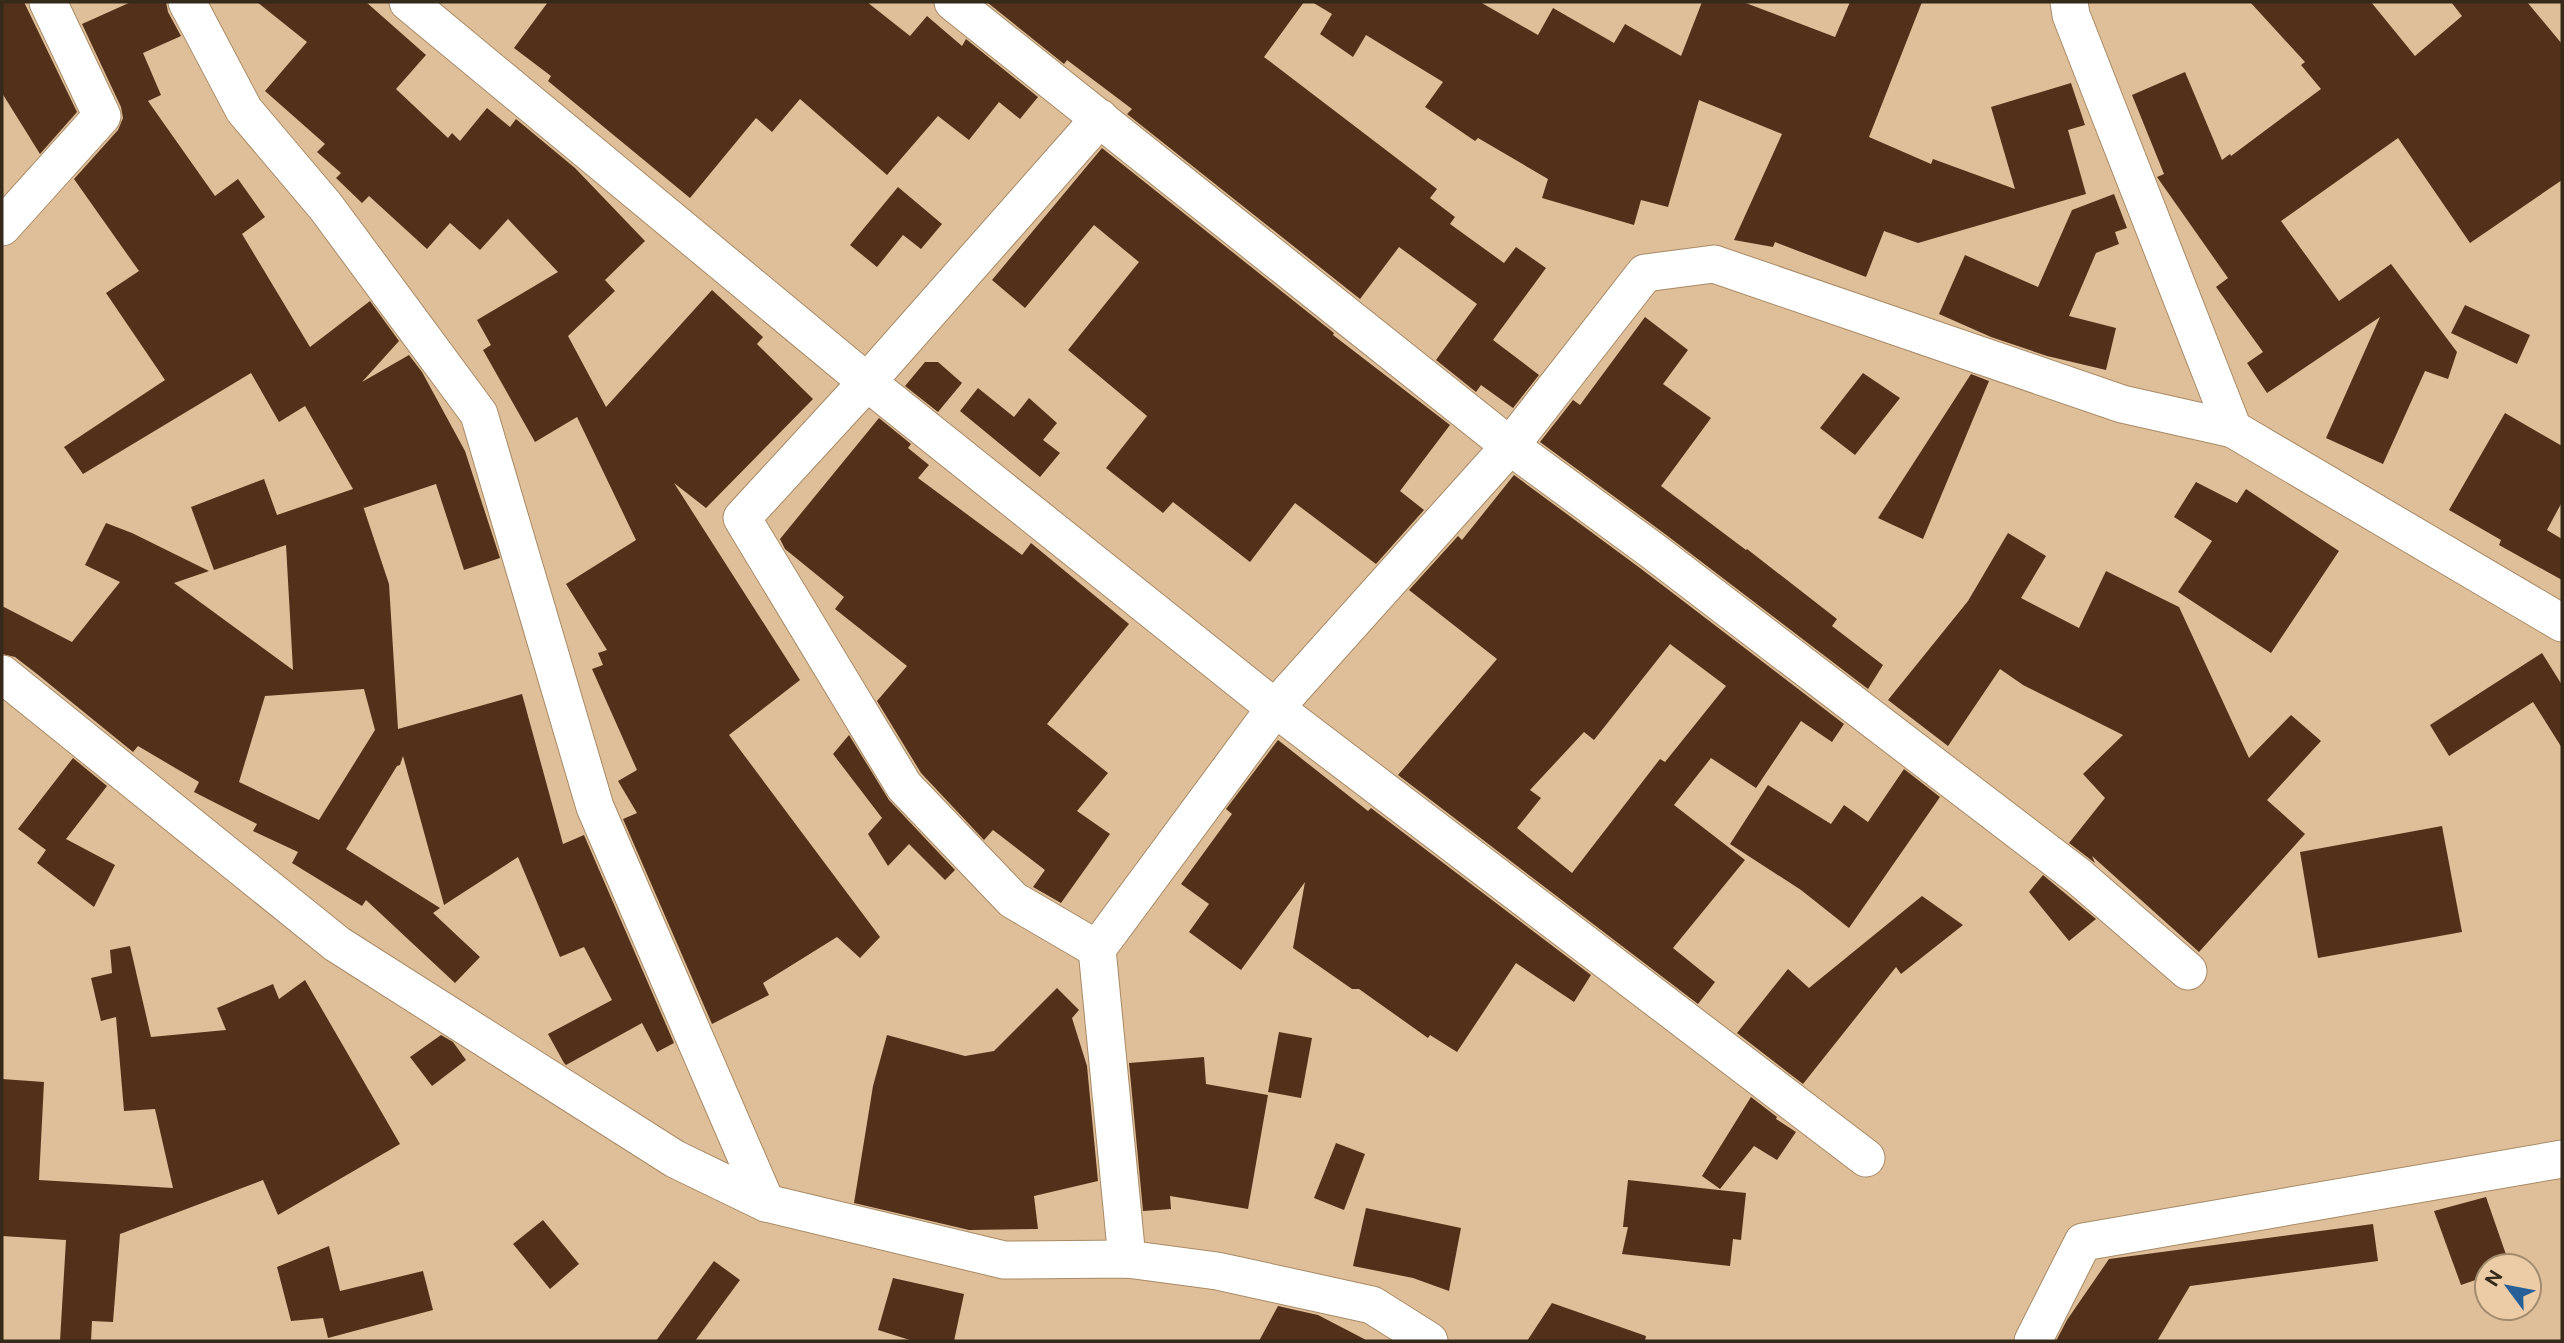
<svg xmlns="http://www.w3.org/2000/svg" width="2564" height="1343" viewBox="0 0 2564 1343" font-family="'Public Sans',sans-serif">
<rect width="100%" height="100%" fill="#dfbf99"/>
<g fill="#53301a" fill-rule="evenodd">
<path d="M2 2H24L77 112 40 154 2 93Z"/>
<path d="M131 2H166L168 12 181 36 143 53 161 95 148 101 215 196 238 179 265 217 242 234 310 347 370 301 399 341 362 382 409 355 422 372 465 451 500 558 464 570 436 484 364 508 363 506 389 584 398 729 522 694 563 844 584 835 674 1043 657 1052 642 1023 566 1065 564 1063 548 1034 612 1000 584 947 560 957 518 857 444 905 403 756 400 765 397 766 346 849 440 908 433 913 480 957 455 983 366 900 362 906 292 863 298 852 253 831 257 824 194 792 199 782 138 746 133 752 37 674 15 657 2 654V606L72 642 120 582 85 565 106 523 132 533 209 571 174 583 293 670 286 545 214 570 191 507 264 479 277 515 353 489 305 406 279 422 251 373 83 474 64 447 165 380 106 293 139 271 74 179 118 130 123 118 121 107 82 24ZM364 689 375 730 319 820 239 782 265 696Z"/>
<path d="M257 2H366L426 55 396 89 448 138 452 133 460 141 487 108 510 127 516 119 575 168 645 241 605 280 615 291 568 336 606 407 712 290 763 337 757 344 813 399 706 508 674 483 800 680 729 735 880 937 860 958 837 937 763 983 769 995 712 1024 623 819 637 813 618 781 637 770 592 669 603 665 598 653 607 650 566 584 636 540 577 417 535 442 483 350 491 345 477 320 558 272 508 219 480 250 450 223 427 249 369 196 362 203 336 178 341 173 317 152 325 144 265 91 307 42Z"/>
<path d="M548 2H867L910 36 927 16 962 46 966 39 1038 97 1020 119 999 102 969 140 938 116 887 175 800 99 772 132 756 118 690 198 548 81 551 76 514 48Z"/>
<path d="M989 2H1304L1264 57 1437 189 1430 198 1455 217 1450 224 1504 263 1516 247 1546 268 1493 340 1539 375 1513 408 1481 385 1476 392 1436 360 1477 304 1399 247 1360 299 1127 114 1132 109 1067 60 1064 64 988 3Z"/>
<path d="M1312 2H1480L1538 35 1553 8 1614 43 1625 24 1681 56 1702 2H1743L1835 37 1850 2H1922L1869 137 1931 164 1933 159 2015 189 1991 107 2071 83 2085 125 2068 130 2086 194 1918 243 1884 231 1866 277 1775 242 1773 247 1734 240 1782 134 1699 100 1668 207 1641 200 1634 225 1542 198 1548 179 1478 138 1475 141 1425 107 1443 82 1366 35 1353 57 1320 34 1332 14Z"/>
<path d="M2250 2H2371L2415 56 2462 16 2451 2H2527L2562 44V180L2470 243 2398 138 2281 221 2339 301 2391 264 2457 352 2448 379 2425 371 2383 464 2326 438 2380 317 2267 393 2247 363 2263 352 2216 287 2228 278 2157 177 2164 174 2132 95 2185 72 2222 160 2230 154 2231 156 2321 89 2301 65 2305 62Z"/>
<path d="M1102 148 1334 333 1333 335 1450 425 1400 491 1424 510 1376 564 1295 503 1250 562 1173 502 1163 513 1106 468 1147 416 1068 350 1139 262 1094 225 1025 308 992 280Z"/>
<path d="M898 187 942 224 921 249 903 235 877 267 850 245Z"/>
<path d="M2114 194 2127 228 2115 232 2119 244 2096 253 2069 316 2116 328 2106 370 2047 356 1991 337 1939 314 1965 255 2038 287 2072 210Z"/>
<path d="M2465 305 2530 335 2517 364 2451 333Z"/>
<path d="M1645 317 1688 350 1663 384 1711 418 1661 486 1746 550 1747 549 1837 619 1832 626 1883 665 1868 689 1665 534 1540 442 1573 400 1580 405Z"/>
<path d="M925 362H938L962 383 938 412 905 386Z"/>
<path d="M1863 373 1900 398 1855 455 1820 428Z"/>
<path d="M1971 374 1989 381 1923 539 1878 518Z"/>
<path d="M978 388 1014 417 1029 398 1057 423 1043 440 1060 453 1040 477 960 411Z"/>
<path d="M2505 413 2562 446V502L2547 530 2562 539V580L2499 545 2501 540 2449 510Z"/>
<path d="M879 418 911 444 908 448 929 465 918 478 1022 555 1031 543 1129 624 1047 724 1108 773 1077 811 1110 834 1061 903 1033 887 1045 870 993 830 984 840 921 773 877 701 907 666 835 609 844 597 785 549 780 539Z"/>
<path d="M1514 475 1640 568 1844 724 1832 742 1801 721 1756 788 1711 758 1674 805 1745 860 1673 948 1715 982 1698 1004 1398 775 1497 659 1409 590 1458 536 1462 540ZM1670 644 1726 686 1665 762 1660 759 1572 873 1517 828 1541 798 1530 790 1584 732 1594 740Z"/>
<path d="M2196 482 2237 503 2246 489 2339 551 2271 653 2178 592 2212 541 2174 517Z"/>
<path d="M2008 533 2046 556 2021 598 2079 628 2106 571 2179 607 2249 758 2291 715 2321 741 2267 800 2305 834 2199 952 2092 856 2095 863 2069 843 2105 798 2083 774 2123 735 2023 685 2000 669 1948 746 1888 700 1968 601Z"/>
<path d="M2542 653 2562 685V748L2533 702 2449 756 2430 725Z"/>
<path d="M849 735 889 800 955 870 945 880 909 844 888 866 868 834 882 818 833 754Z"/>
<path d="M1278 740 1368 811 1371 808 1591 975 1574 1002 1516 963 1457 1052 1430 1035 1428 1038 1359 989H1352L1293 948 1305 882 1241 970 1189 932 1209 904 1181 884 1232 814 1226 809Z"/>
<path d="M73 758 107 786 66 839 115 865 94 907 37 863 46 850 18 829Z"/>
<path d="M1904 769 1940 797 1849 928 1801 890 1730 844 1768 785 1831 824 1844 805 1868 822Z"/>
<path d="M2442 826 2462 932 2318 958 2300 852Z"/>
<path d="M2043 875 2096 919 2069 941 2029 892Z"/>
<path d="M1922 896 1963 925 1901 974 1896 967 1803 1084 1737 1033 1788 969 1809 988Z"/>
<path d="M130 946 151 1037 226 1030 217 1008 273 984 279 999 305 980 400 1144 278 1215 263 1180 120 1234 113 1322 92 1321 91 1341H60L66 1240 2 1236V1079L44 1082 39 1180 173 1188 155 1109 124 1111 116 1017 101 1021 91 978 112 973 110 950Z"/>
<path d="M1057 988 1079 1010 1072 1018 1087 1066 1098 1181 1034 1196 1038 1229 969 1230 854 1203 873 1086 887 1035 965 1056 994 1051Z"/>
<path d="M1279 1032 1312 1038 1301 1098 1268 1092Z"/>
<path d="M441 1035 453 1042 466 1060 432 1086 410 1057Z"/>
<path d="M1204 1057 1206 1084 1268 1095 1248 1209 1170 1196 1171 1209 1143 1211 1129 1063Z"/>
<path d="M1751 1097 1777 1117 1776 1119 1796 1132 1777 1160 1754 1146 1720 1189 1702 1176Z"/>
<path d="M1336 1143 1365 1154 1344 1210 1314 1198Z"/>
<path d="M1628 1180 1746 1193 1741 1240 1733 1239 1730 1266 1622 1254 1628 1227H1623Z"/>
<path d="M2486 1197 2510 1266H2487V1276L2461 1285 2434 1211Z"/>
<path d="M1366 1208 1461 1228 1449 1291 1413 1278 1353 1266Z"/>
<path d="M543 1220 579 1264 550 1289 513 1244Z"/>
<path d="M2373 1224 2378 1261 2190 1286 2157 1341H2056L2067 1320 2109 1259Z"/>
<path d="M329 1246 340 1291 423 1271 433 1310 328 1338 323 1318 291 1321 277 1267Z"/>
<path d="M714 1261 740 1280 695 1341H656Z"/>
<path d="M893 1278 964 1294 954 1341H913L878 1330Z"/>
<path d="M1552 1303 1646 1336 1645 1341H1527Z"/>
<path d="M1278 1306 1318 1315 1368 1341H1259Z"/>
</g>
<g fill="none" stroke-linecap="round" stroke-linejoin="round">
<g stroke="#a88a66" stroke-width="39">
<g id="street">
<path d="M187 2 244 110 326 207 479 414 595 807 766 1203"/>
<path d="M408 2 867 382 1275 708 1866 1158"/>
<path d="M953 2 1510 446 1653 551 2078 876 2188 971"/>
<path d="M2069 2 2071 15 2233 429 2562 623"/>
<path d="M2 227 102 116 48 2"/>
<path d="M2 674 337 944 675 1159 766 1203 1004 1260 1127 1259 1217 1271 1372 1305 1429 1341"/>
<path d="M1097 949 1013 900 904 786 742 518 867 382 1100 118"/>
<path d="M1127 1259 1097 949 1275 708 1510 446 1645 273 1714 264 2122 404 2233 429"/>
<path d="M2033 1341 2083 1242 2562 1159"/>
</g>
</g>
<use href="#street" stroke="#fff" stroke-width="37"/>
</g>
<rect width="2564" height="1343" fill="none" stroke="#35291a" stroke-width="7"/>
<g transform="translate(2508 1287) rotate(302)"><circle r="33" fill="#eccca6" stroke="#a38b6e" stroke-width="2"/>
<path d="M0-5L12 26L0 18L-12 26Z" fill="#275f97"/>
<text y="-10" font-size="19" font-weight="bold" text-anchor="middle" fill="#35291a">N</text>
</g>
</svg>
